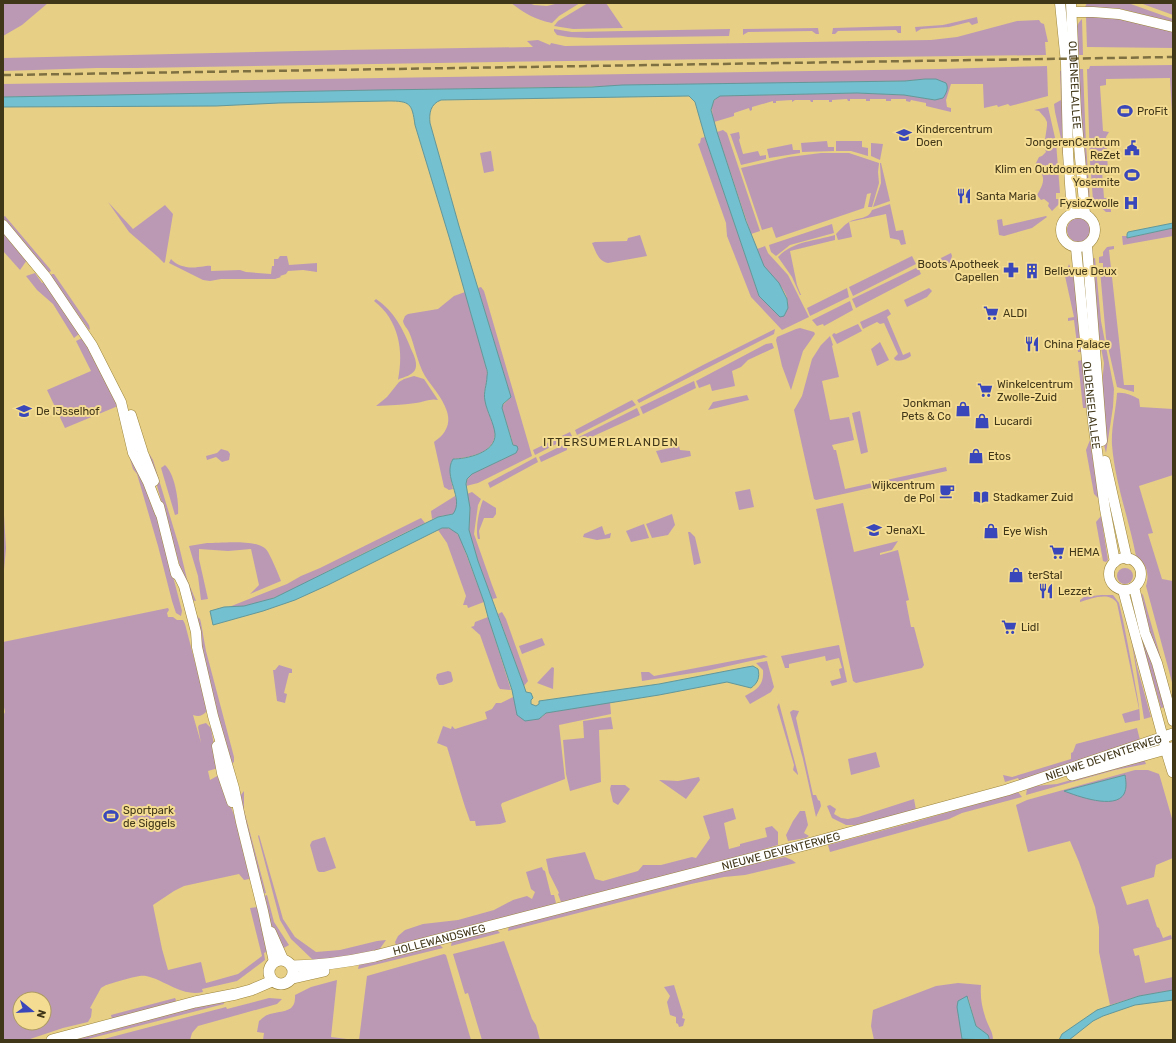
<svg xmlns="http://www.w3.org/2000/svg" width="1176" height="1043" viewBox="0 0 1176 1043" font-family="Rubik,sans-serif">
<rect width="100%" height="100%" fill="#e7cf86"/>
<g fill="#bb99b5" fill-rule="evenodd">
<path d="M3 3H48L22 25 3 36Z"/>
<path d="M511 3H529L534 5 547 6 559 3H580L559 16 552 23C536 20 524 13 511 3Z"/>
<path d="M588 3H606L623 28 573 29 554 26 558 21Z"/>
<path d="M1087 3H1128L1173 19V22L1121 9 1085 7Z"/>
<path d="M1140 3H1173V15Z"/>
<path d="M1089 16 1109 17 1173 31V48L1087 47 1086 17Z"/>
<path d="M977 17 978 23 972 25 969 22 949 27 921 29 916 32 915 27 943 25Z"/>
<path d="M1082 19 1083 55H1076C1076 43 1072 28 1082 19Z"/>
<path d="M1039 20 1041 23 1044 24 1048 42H1045L1046 55 497 62 137 68H97L3 71 4 58 342 50 533 47 527 41 538 40 550 45 551 43 565 46 931 40 957 37 1017 21Z"/>
<path d="M901 26V33H898L896 30 838 31 835 34H832L833 28Z"/>
<path d="M818 28 819 34H816L812 31 748 32 743 35V29Z"/>
<path d="M554 29 572 32 730 29 729 36 587 38 568 37 557 35 554 31Z"/>
<path d="M1173 65V132L1170 78 1106 79V85L1100 86 1103 131 1109 132 1106 137 1108 171H1102L1104 198H1110L1111 212H1106L1093 200 1090 161 1087 69H1089L1090 66Z"/>
<path d="M1047 66 1048 96 1010 106 1008 104 998 107 997 105 984 108 983 84H951L946 100 947 107 951 108V112L926 106V103L911 100 910 102 906 101V99H891V101H886V99H870V101H866V99H850V101H848L847 99 832 100V102H829V100H813V102H811L810 100H795L792 102V100L776 101V103H773V101L752 107V110L750 111 749 108 734 113V116L714 122C712 113 709 101 720 96L857 93 904 95 935 100 925 79 905 81 3 97V84L940 69Z"/>
<path d="M1076 69H1083L1086 145 1090 200 1086 199Z"/>
<path d="M1063 70 1068 181 1065 182 1062 143 1055 112 1054 104 1061 100 1060 71Z"/>
<path d="M1048 107 1056 142 1060 193H1056V199H1060L1059 204 1052 211 1048 206 1049 203 1044 199 1041 200 1037 195C1045 182 1046 176 1035 165L1039 157 1042 156 1046 152 1044 146 1047 126V122L1045 118 1039 111 1034 110Z"/>
<path d="M723 130 727 133 760 231 751 234 717 132Z"/>
<path d="M739 132 740 138 739 140 743 154 758 151 760 156 766 155V159L741 165 731 136 730 134Z"/>
<path d="M705 137 759 296 784 316C796 294 776 283 764 267 761 262 759 255 757 249L765 246 768 253 788 275 809 317 782 330 751 297 727 236 726 223 698 144 700 143 701 138Z"/>
<path d="M827 141 828 147H834V151L802 152 801 143Z"/>
<path d="M836 141H862V147L868 148V156L851 151H836Z"/>
<path d="M871 143 883 144 880 160 871 156Z"/>
<path d="M792 144 793 150H800V153L769 158 767 149Z"/>
<path d="M491 151 494 171 484 173 480 153Z"/>
<path d="M821 153H849L879 163 878 172 879 183 872 207H868L871 193 867 194 864 208 776 238 772 227 762 230 741 168 789 157Z"/>
<path d="M880 163H881L890 201 873 207 881 183Z"/>
<path d="M108 202 133 229 165 205 173 214 165 262 164 263 158 257 129 232Z"/>
<path d="M890 204 896 231 903 230 906 244 901 245 899 240 890 238 886 214 849 222 852 237 838 240 836 234C840 230 844 225 849 222 857 217 868 220 872 210Z"/>
<path d="M5 216 50 269 51 271 48 273 3 219V217Z"/>
<path d="M1046 216 1047 217 1032 228 1004 236 999 235 997 220 1002 219 1003 226Z"/>
<circle cx="1079" cy="230" r="12"/>
<path d="M832 224 834 233 790 245 776 256 771 252 769 245Z"/>
<path d="M1173 228V236L1123 245 1122 236H1127L1128 238Z"/>
<path d="M3 233 27 260 20 270 3 251Z"/>
<path d="M640 235 647 256 608 263C598 261 596 252 592 243L595 242 627 241 628 238Z"/>
<path d="M835 235V240L790 251 797 285 801 295H800L792 277 778 257C793 241 815 241 835 235Z"/>
<path d="M1114 246V249L1109 250 1124 385H1134V392L1117 387 1106 338 1100 270 1103 269V263H1099V257L1103 256V252L1107 247Z"/>
<path d="M951 253 952 256 950 263 934 270 929 267V264Z"/>
<path d="M280 256H287L289 265 317 263V272L303 270 288 271 286 274 280 276 281 277 275 279H221L210 281 203 280 169 263 171 259C177 266 189 269 198 267 203 267 206 265 211 266V271L240 270 246 272 271 274 272 266H274V259H278Z"/>
<path d="M912 256 916 264 853 296 849 287Z"/>
<path d="M1095 258 1101 321 1114 389 1113 407 1106 453 1104 445 1101 396 1104 363 1096 322 1093 281H1095L1092 259Z"/>
<path d="M1069 264 1074 277 1082 352H1078L1074 320 1068 321V318L1074 317 1065 276Z"/>
<path d="M918 267 921 274 856 308 852 299Z"/>
<path d="M35 273 42 283 44 282 80 333 74 338 53 304 37 290 26 276Z"/>
<path d="M52 274H54L89 325 90 329 89 330 50 276Z"/>
<path d="M481 287 484 291 532 456 478 483 466 486 467 480 472 474 516 453 502 408 503 405 511 397 478 288Z"/>
<path d="M847 288 849 297 810 316 807 308Z"/>
<path d="M929 288 932 291 927 297 907 307 904 300Z"/>
<path d="M465 292 486 367C487 371 488 375 487 379 486 387 483 393 485 400 486 409 491 418 494 427 500 452 472 457 453 459 448 468 451 480 453 489L449 490 444 487 434 442C438 439 443 435 445 431 457 413 434 390 425 376 417 362 415 346 409 332 407 328 404 326 403 321L405 316 408 314 438 309 454 296Z"/>
<path d="M376 299C394 311 403 329 411 349 414 355 418 364 415 370 412 375 405 377 399 379L398 380C404 351 399 320 374 301Z"/>
<path d="M850 301 853 310 824 326 823 324 817 326 812 320Z"/>
<path d="M888 309 891 314 887 317 903 355 910 352 911 356C907 359 900 362 895 360L894 358 898 354 884 323 880 324 877 322 863 329 860 322Z"/>
<path d="M858 324 862 331 837 344 832 335 834 333 836 334Z"/>
<path d="M800 328 814 332 815 334 803 351 791 390 782 366 776 340 777 337 796 329Z"/>
<path d="M775 329 774 334 768 337 639 403 637 400 703 365Z"/>
<path d="M830 336 833 345 832 346 839 377 822 381 830 420 849 417 854 440 832 445 834 450H836L845 489 946 467 947 471 816 500 814 499 794 410 802 396 812 359 821 345Z"/>
<path d="M82 338 90 350 118 406 65 428 47 390 91 371 76 341Z"/>
<path d="M880 342 889 360 877 366 871 349Z"/>
<path d="M772 343 774 348 748 360 741 367 732 371 735 386 712 391 710 384 699 388 696 381 766 344Z"/>
<path d="M1082 360 1087 408H1083L1078 361Z"/>
<path d="M414 376 424 379 438 400C431 398 423 402 416 403 402 405 390 405 376 406L387 397 399 382 404 379Z"/>
<path d="M694 381 696 388 643 414 640 407Z"/>
<path d="M1117 393C1125 392 1133 396 1139 399L1140 407 1173 409V475L1139 486 1153 533 1148 534 1162 579 1173 581V686L1146 586C1150 573 1146 563 1136 556 1129 519 1115 483 1112 445 1111 428 1116 410 1117 393Z"/>
<path d="M747 395 749 400 708 410 713 402Z"/>
<path d="M632 400 636 405 577 435 575 430Z"/>
<path d="M637 408 640 415 567 448V450L541 462 539 457Z"/>
<path d="M860 411 868 452 861 454 852 413Z"/>
<path d="M570 432 572 436 535 455 533 450Z"/>
<path d="M1090 440 1099 499 1094 494 1086 450Z"/>
<path d="M679 446 680 450 690 451 691 456 661 463 656 451Z"/>
<path d="M221 449 228 451 230 454 229 460 222 462 216 457 207 460 206 456 217 453Z"/>
<path d="M147 453 150 455 153 460 179 546 187 579 196 601 191 600C174 552 163 502 147 453Z"/>
<path d="M536 457 538 462 490 488 488 483Z"/>
<path d="M130 459 133 461 145 481 161 530 182 611 181 616 176 613 172 601 158 546 137 474 133 469Z"/>
<path d="M165 465C175 474 179 502 178 514L175 515 161 468Z"/>
<path d="M750 489 754 507 739 510 735 492Z"/>
<path d="M472 492 481 499 478 505 474 534 492 585 497 598 492 599 478 561 469 530 470 508 467 494Z"/>
<path d="M455 496C458 503 458 508 453 514L441 516 432 519 431 511Z"/>
<path d="M3 499 6 548 3 580Z"/>
<path d="M483 500 496 508V514L493 518H484L479 531 480 539H478C475 530 479 509 483 500Z"/>
<path d="M843 503 854 552 898 541 892 550 880 553V555L898 550 909 600 906 601 911 627H914L924 665 922 668 856 683 853 681 816 509Z"/>
<path d="M672 514 675 525 668 535 652 538 646 524Z"/>
<path d="M1101 516 1108 560 1106 562 1103 561 1096 522Z"/>
<path d="M421 518 425 523C394 538 363 553 332 569 304 583 260 610 229 607L287 584 301 576 320 568Z"/>
<path d="M644 524 649 538 631 542 626 531Z"/>
<path d="M602 526 605 535 611 533 610 538 597 540 583 537 584 534Z"/>
<path d="M445 527 455 531 460 538 484 602 468 608 467 605H463L466 596 447 543 438 530Z"/>
<path d="M688 532H690L695 537 701 563 694 565Z"/>
<path d="M207 543C221 543 261 538 268 552 273 561 277 571 281 581L250 594 259 585 251 549 228 551 199 549V559L208 599 201 600 198 576 189 546Z"/>
<circle cx="1125" cy="576" r="8"/>
<path d="M1141 593 1143 595 1173 701V711L1151 640Z"/>
<path d="M1101 595H1113L1119 603C1125 627 1129 652 1134 677 1136 691 1140 706 1140 720L1125 723 1122 714 1139 709 1117 603C1109 591 1091 599 1080 602V600L1084 597Z"/>
<path d="M168 608 169 610 167 613 168 617H173L177 620H183L185 624 207 708V711C202 716 199 717 193 715L201 743 198 727 199 725 206 723 211 728 218 768 208 771 210 780 219 775 234 815 251 877 249 879 244 880 239 874 184 886 174 891 153 905 162 949 168 970 201 962 206 983 238 974 262 956 250 908 257 907 259 909 268 951 264 953 265 960 237 981 202 989 203 992C182 997 165 980 146 976 139 974 114 983 106 985L101 988 90 1008 92 1009 91 1017 88 1022 63 1028 27 1040H3V716L5 712 3 702V642ZM20 999H44V1023H20Z"/>
<path d="M502 612 506 619 528 681 524 686 498 614Z"/>
<path d="M1132 614H1137L1165 707 1161 708 1147 660 1139 639Z"/>
<path d="M197 616 200 619 201 623 206 651 234 757V762L230 765 207 677Z"/>
<path d="M488 617 511 690 500 689 498 686 480 635 471 627 474 626 475 622Z"/>
<path d="M1130 631 1137 667 1151 717 1144 719Z"/>
<path d="M542 638 545 645 522 654 519 646Z"/>
<path d="M839 645 847 682 832 686 830 681 841 678 839 669 842 668 839 658 826 661 825 656 789 664V668H785L781 656Z"/>
<path d="M764 655 768 657 706 671 642 681 641 672H649L654 676Z"/>
<path d="M767 661 774 687 771 692 750 704 745 696C758 689 764 685 763 670L756 663Z"/>
<path d="M279 665 292 669V673H289L284 693 287 694 285 703 277 701 273 670H275Z"/>
<path d="M552 667 554 668 553 689 537 683Z"/>
<path d="M448 671 451 672 453 680 452 682 443 685H439L436 678 437 674Z"/>
<path d="M513 697 515 702 542 717 546 713 610 702 611 714 559 725 565 779 502 803 501 805 506 822 500 824 476 826 475 821H470C461 797 455 772 447 747L437 743 443 726 451 729 452 726 455 729 487 719 485 712 492 709 496 703H501Z"/>
<path d="M779 703 798 774V775L793 770 794 765 777 707Z"/>
<path d="M793 710 799 711 796 718 813 795H816L818 800 820 801 821 806 816 817 803 759 790 712Z"/>
<path d="M611 717 613 729 599 730 601 782 570 791 566 774 563 740 584 738 583 721Z"/>
<path d="M1137 728 1140 740 1020 782 1018 778 1005 782 1003 775 1012 777 1071 759V753L1073 752 1076 744Z"/>
<path d="M876 752 880 767 851 775 848 759Z"/>
<path d="M1144 759 1146 764 1115 770 1026 795 1027 789 1035 786 1057 784Z"/>
<path d="M1135 770H1148L1159 774 1160 777 1173 822V858L1156 865 1154 877 1121 887 1127 905 1148 899 1157 927 1159 928 1163 938 1171 935 1172 939 1133 949 1135 956 1139 955 1145 983 1173 977V990L1139 996 1110 1005 1099 952V927L1095 907 1079 862 1070 841 1028 852 1016 805 1027 800ZM1125 775 1126 789 1113 800 1098 801 1065 791Z"/>
<path d="M699 777 700 780 686 799 659 780 678 781Z"/>
<path d="M611 785H625L630 789 618 805 613 802 610 789Z"/>
<path d="M244 791V810L266 893 263 894 240 796Z"/>
<path d="M1018 792 1022 797 962 813 949 819 830 852 828 845 914 822Z"/>
<path d="M914 799 916 810 856 825H846L832 818 827 806 830 805 836 809 834 814 841 818 848 819 858 817Z"/>
<path d="M733 808 736 819 724 823 729 849 740 846V844L767 837 765 828 772 826 778 832V845L721 862 571 900 561 902 558 894 559 893 549 873 546 859C559 856 572 855 585 852L595 879 603 881 638 871 643 865H661L692 857 696 858 710 838 703 816Z"/>
<path d="M800 811H805L808 825 804 833 809 836 806 838 788 841 786 835 793 821Z"/>
<path d="M259 835 283 919 295 937 316 952 340 950 377 941 386 940 379 950 312 963V959L291 939 280 920 258 836Z"/>
<path d="M325 837 336 868 324 872H319L317 870 310 845 312 841Z"/>
<path d="M785 857 792 860 796 863 745 875 724 877 691 884 508 931 509 926 744 866Z"/>
<path d="M542 867 543 870 545 871 551 895H554L556 903 550 906 396 945 395 942 398 936 405 930 423 924 458 920 494 910 513 900 527 896 532 899 535 892 531 889 526 872Z"/>
<path d="M267 895 274 922 289 945 282 949 272 928 264 896Z"/>
<path d="M496 929 500 933 451 946 452 940Z"/>
<path d="M504 941 532 1019 536 1025 540 1040H482L468 993 465 994 453 954Z"/>
<path d="M439 944 443 948 358 969 359 965Z"/>
<path d="M444 954 446 955 471 1040H359L367 976Z"/>
<path d="M337 980 331 1037 355 1040H263L264 1033 257 1032 259 1021C262 1019 265 1015 270 1014 283 1010 296 1013 295 995L311 987Z"/>
<path d="M958 983 981 985C980 998 982 1009 987 1022 990 1029 993 1033 993 1040H989V1038L988 1035 976 1026 968 997 960 1021 963 1040H874L871 1026 873 1010 936 986Z"/>
<path d="M674 985 683 1014 682 1018 685 1019 683 1026 679 1027 678 1024 676 1023V1017L670 1015 667 1002 670 996 664 987Z"/>
<path d="M175 998 176 1000 175 1003 112 1019 111 1015Z"/>
<path d="M269 998 282 999 277 1004 198 1026 192 1033 190 1040H100L226 1007 227 1009Z"/>
<path d="M223 1000 224 1004 84 1040H69Z"/>
</g>
<g fill="#72c0d0" stroke="#639799">
<path d="M925 79H936L946 83C949 88 946 94 943 98L935 100 904 95 857 93 720 96 714 100 711 110 717 132 746 221 764 266 779 283 787 299 788 308 784 316 780 317 759 296 705 137 695 102 689 96 441 100C430 104 429 114 430 123L459 226 511 397 503 404 502 408 513 445 517 446 518 449 516 453 472 474 467 479 466 484 470 508 469 530 478 561 524 686 526 692 531 693 533 698 531 700V704L536 706 539 704V701L659 684 747 667 753 666 758 669C760 677 758 683 751 688L727 682 659 695 546 713 539 719 525 721 517 715 512 690 488 617 484 602 467 555 458 534 449 528H442L328 585 295 600 263 611 213 625 210 611 224 607 244 606 274 598 438 517 453 514C465 498 442 477 453 459 466 459 496 453 495 434 494 423 487 412 485 401 483 392 487 385 487 376 488 373 487 370 486 367L450 240 415 125C412 103 410 101 388 101L279 103 216 106 3 107V97L377 90 592 87 622 85 905 81Z"/>
<path d="M1173 223V228L1127 238V234L1128 232Z"/>
<path d="M1125 775C1126 781 1127 788 1124 794 1115 810 1077 796 1064 791Z"/>
<path d="M1173 990V1000L1135 1005 1103 1016 1093 1021 1069 1040H1059L1062 1034 1097 1010 1139 996Z"/>
<path d="M967 996 976 1026 988 1035 989 1038V1040L962 1039 957 1007 958 1001Z"/>
</g>
<g fill="none" stroke-linecap="round" stroke-linejoin="round">
<g stroke="#9b843b" stroke-width="11">
<g id="tertiary">
<path d="M1060 3 1066 63 1068 153 1072 214"/>
<path id="s1" d="M1071 3 1076 112 1085 214"/>
<path d="M1072 12H1093L1119 14 1173 27"/>
<circle cx="1078" cy="230" r="17"/>
<path d="M3 225 46 277 92 345 121 402 133 453 148 482 160 513"/>
<path d="M1087 246 1102 441"/>
<path id="s2" d="M1076 248 1093 422 1105 509 1115 562"/>
<path d="M131 415 143 453 154 481"/>
<path d="M1105 461 1127 559"/>
<path d="M159 506 176 574"/>
<circle cx="1125" cy="574" r="16"/>
<path d="M175 568 184 586 196 632 197 647 213 716 234 788 241 822 263 911 274 962"/>
<path d="M1134 587 1145 633 1157 663 1173 721"/>
<path d="M1123 590 1166 749 1173 747"/>
<path d="M217 746 222 773 232 802"/>
<path d="M271 932 283 959"/>
</g>
</g>
<g stroke="#9b843b" stroke-width="12">
<g id="secondary">
<path d="M1072 775 1166 749 1173 772"/>
<circle cx="281" cy="972" r="12"/>
<path id="s3" d="M292 966C320 966 347 962 375 956L808 844 1007 790 1173 734"/>
<path d="M293 978 324 971"/>
<path d="M52 1040 195 1002 236 994 251 990 272 981"/>
</g>
</g>
<use href="#tertiary" stroke="#fff" stroke-width="10"/>
<use href="#secondary" stroke="#fff" stroke-width="11"/>
<path stroke="#7f7042" stroke-width="2.5" stroke-dasharray="8 4" stroke-linecap="butt" d="M3 75 1173 57"/>
</g>
<defs>
<g id="stadium-bare" transform="scale(1.2)"><path d="M0-5a6.5 5 0 1 0 0 10a6.5 5 0 1 0 0-10ZM-3.5-1.8h7v3.6h-7Z" fill="#3947ba" stroke="#f4dc92" stroke-width="2.5" paint-order="stroke"/></g>
<g id="school-bare" transform="scale(1.2)"><path d="M0-5L7-2L0 1L-7-2ZM-4 1L0 2.5L4 1V4Q0 6-4 4Z" fill="#3947ba" stroke="#f4dc92" stroke-width="2.5" paint-order="stroke"/></g>
<g id="civic-bare" transform="scale(1.2)"><path d="M-.6-6.5H3V-4.5H.6V-3L4-1V1h2V6H-6V1h2V-1L-.6-3ZM-1.2 2.5V6h2.4V2.5Z" fill="#3947ba" stroke="#f4dc92" stroke-width="2.5" paint-order="stroke"/></g>
<g id="restaurant-bare" transform="scale(1.2)"><path d="M-5-6h1v4h1v-4h1v4h1v-4h1v5L-1.5 .5V6h-2V.5L-5-1ZM5-6V6H3V1.5H1.5Q1.5-4 5-6Z" fill="#3947ba" stroke="#f4dc92" stroke-width="2.5" paint-order="stroke"/></g>
<g id="hospital-bare" transform="scale(1.2)"><path d="M-5-5h3v3.5h4V-5h3V5h-3V1.5h-4V5h-3Z" fill="#3947ba" stroke="#f4dc92" stroke-width="2.5" paint-order="stroke"/></g>
<g id="pharmacy-bare" transform="scale(1.2)"><path d="M-2-6h4v4h4v4h-4v4h-4v-4h-4v-4h4Z" fill="#3947ba" stroke="#f4dc92" stroke-width="2.5" paint-order="stroke"/></g>
<g id="building-bare" transform="scale(1.2)"><path d="M-4-6H4V6H1V3H-1V6H-4ZM-2.5-4.3h1.7v1.8h-1.7ZM.8-4.3h1.7v1.8H.8ZM-2.5-1h1.7V.8h-1.7ZM.8-1h1.7V.8H.8Z" fill="#3947ba" stroke="#f4dc92" stroke-width="2.5" paint-order="stroke"/></g>
<g id="supermarket-bare" transform="scale(1.2)"><path d="M-6-5.5h2.5l.6 2H6L4.5 2H-2.5L-4.4-4H-6ZM-1.5 3.2a1.3 1.3 0 1 0 .1 0ZM3 3.2a1.3 1.3 0 1 0 .1 0Z" fill="#3947ba" stroke="#f4dc92" stroke-width="2.5" paint-order="stroke"/></g>
<g id="shop-bare" transform="scale(1.2)"><path d="M-5-2.5h2.3a2.7 3.5 0 0 1 5.4 0H5L5.5 6h-11ZM-1.5-2.5h3a1.5 2.3 0 0 0-3 0Z" fill="#3947ba" stroke="#f4dc92" stroke-width="2.5" paint-order="stroke"/></g>
<g id="cafe-bare" transform="scale(1.2)"><path d="M-5.5-4.5H6V0H3Q3 3.5 0 3.5H-2.5Q-5.5 3.5-5.5 0ZM3-3.2v2h1.7v-2ZM-6 4.5H4V6H-6Z" fill="#3947ba" stroke="#f4dc92" stroke-width="2.5" paint-order="stroke"/></g>
<g id="library-bare" transform="scale(1.2)"><path d="M-6-4Q-3-5.5-.7-3.5V5Q-3 3-6 4ZM6-4Q3-5.5 .7-3.5V5Q3 3 6 4Z" fill="#3947ba" stroke="#f4dc92" stroke-width="2.5" paint-order="stroke"/></g>
</defs>
<g fill-rule="evenodd">
<use href="#stadium-bare" x="1125" y="111"/>
<use href="#school-bare" x="904" y="135"/>
<use href="#civic-bare" x="1132" y="148"/>
<use href="#stadium-bare" x="1132" y="175"/>
<use href="#restaurant-bare" x="964" y="196"/>
<use href="#hospital-bare" x="1131" y="203"/>
<use href="#pharmacy-bare" x="1011" y="270"/>
<use href="#building-bare" x="1032" y="271"/>
<use href="#supermarket-bare" x="991" y="313"/>
<use href="#restaurant-bare" x="1032" y="344"/>
<use href="#supermarket-bare" x="985" y="390"/>
<use href="#shop-bare" x="963" y="409"/>
<use href="#school-bare" x="24" y="411"/>
<use href="#shop-bare" x="982" y="421"/>
<use href="#shop-bare" x="976" y="456"/>
<use href="#cafe-bare" x="947" y="491"/>
<use href="#library-bare" x="981" y="497"/>
<use href="#school-bare" x="874" y="530"/>
<use href="#shop-bare" x="991" y="531"/>
<use href="#supermarket-bare" x="1057" y="552"/>
<use href="#shop-bare" x="1016" y="575"/>
<use href="#restaurant-bare" x="1046" y="591"/>
<use href="#supermarket-bare" x="1009" y="627"/>
<use href="#stadium-bare" x="111" y="816"/>
</g>
<g text-anchor="middle" dominant-baseline="central" stroke-width="4" stroke-linejoin="round" paint-order="stroke">
<g font-size="11" fill="#403618" stroke="#f4dc92">
<text stroke="none"><textPath href="#s1" startOffset="82">OLDENEELALLEE</textPath></text>
<text stroke="none"><textPath href="#s2" startOffset="158">OLDENEELALLEE</textPath></text>
<text stroke="none"><textPath href="#s3" startOffset="839">NIEUWE DEVENTERWEG</textPath></text>
<text stroke="none"><textPath href="#s3" startOffset="503">NIEUWE DEVENTERWEG</textPath></text>
<text stroke="none"><textPath href="#s3" startOffset="150">HOLLEWANDSWEG</textPath></text>
</g>
<g font-size="11" fill="#403618" stroke="#f4dc92" text-anchor="start">
<text x="1137" y="111">ProFit</text>
<text x="916" y="129">Kindercentrum<tspan x="916" dy="13">Doen</tspan></text>
<text x="1120" y="142" text-anchor="end">JongerenCentrum<tspan x="1120" dy="13">ReZet</tspan></text>
<text x="1120" y="169" text-anchor="end">Klim en Outdoorcentrum<tspan x="1120" dy="13">Yosemite</tspan></text>
<text x="976" y="196">Santa Maria</text>
<text x="1119" y="203" text-anchor="end">FysioZwolle</text>
<text x="999" y="264" text-anchor="end">Boots Apotheek<tspan x="999" dy="13">Capellen</tspan></text>
<text x="1044" y="271">Bellevue Deux</text>
<text x="1003" y="313">ALDI</text>
<text x="1044" y="344">China Palace</text>
<text x="997" y="384">Winkelcentrum<tspan x="997" dy="13">Zwolle-Zuid</tspan></text>
<text x="951" y="403" text-anchor="end">Jonkman<tspan x="951" dy="13">Pets &amp; Co</tspan></text>
<text x="36" y="411">De IJsselhof</text>
<text x="994" y="421">Lucardi</text>
<text x="988" y="456">Etos</text>
<text x="935" y="485" text-anchor="end">Wijkcentrum<tspan x="935" dy="13">de Pol</tspan></text>
<text x="993" y="497">Stadkamer Zuid</text>
<text x="886" y="530">JenaXL</text>
<text x="1003" y="531">Eye Wish</text>
<text x="1069" y="552">HEMA</text>
<text x="1028" y="575">terStal</text>
<text x="1058" y="591">Lezzet</text>
<text x="1021" y="627">Lidl</text>
<text x="123" y="810">Sportpark<tspan x="123" dy="13">de Siggels</tspan></text>
</g>
<g font-size="12" letter-spacing="1" fill="#403618" stroke="#f4dc92">
<text x="611" y="442">ITTERSUMERLANDEN</text>
</g>
</g>
<rect width="1176" height="1043" fill="none" stroke="#403618" stroke-width="8"/>
<g transform="translate(32 1011) rotate(108)"><circle r="19" fill="#f4dc92" stroke="#ac9a61"/>
<path d="M0-3L7 15L0 10L-7 15Z" fill="#3947ba"/>
<text y="-6" font-size="11" font-weight="bold" text-anchor="middle" fill="#403618">N</text>
</g>
</svg>
